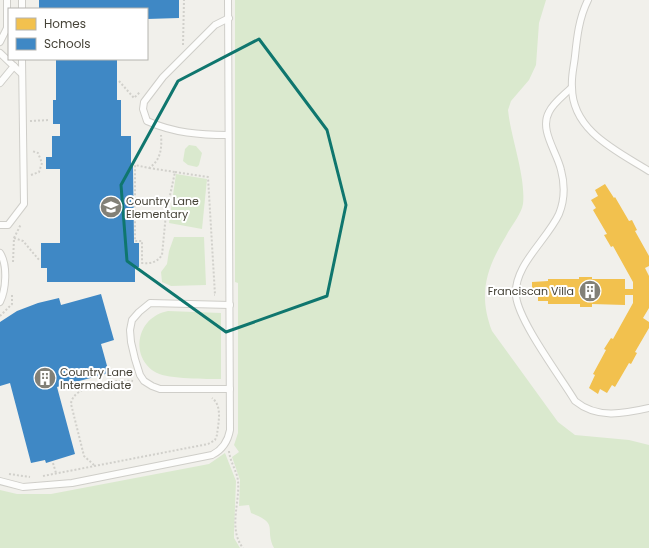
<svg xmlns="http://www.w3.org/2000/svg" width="649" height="548" viewBox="0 0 649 548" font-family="Poppins,sans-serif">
<rect width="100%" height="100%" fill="#f1f0eb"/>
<g fill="#dae9ce">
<path d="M235 0H546L539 23 536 65 529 80 511 101 508 110C511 139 526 176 523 204 521 215 511 226 506 236 486 269 478 294 492 331L558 422 575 435 629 440 649 445V548H274C264 528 280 524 251 513L249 505 239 506 240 480 232 457 239 452 234 445 238 433V283L235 282Z"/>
<path d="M189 145 196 146 202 153 199 165 197 167 188 165 183 161 185 149Z"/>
<path d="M176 174 207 179 202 229 169 223Z"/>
<path d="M174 237H204L206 285 171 286 162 282 161 272 167 264 169 251Z"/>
<path d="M168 311 221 313V379C208 379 168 379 157 373 129 358 136 317 168 311Z"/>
<path d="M225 453 236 481 234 533V538L240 548H0V490L17 494H51L209 464Z"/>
</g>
<path fill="#f2c14e" d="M605 184 614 198 615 197 629 221 632 220 637 230 635 231 649 256V266L645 268 649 276V308L643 318 649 322V328L635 352 637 353 631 364 629 363 615 387 612 385 607 393 600 389 598 394 589 388 595 375 593 374 606 350 604 349 611 338 613 339 633 303V295H625V305L592 304V307H580V304H548V301H538V293H532V282L548 281V279H579V277H592V279H625V289H633V282L613 246 611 247 604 235 607 234 593 210 596 208 591 200 598 196 595 190Z"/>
<g fill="#3f88c5">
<path d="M39 0H179V18L147 19V9H39Z"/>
<path d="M56 59H117V100H121V136H131V165H133L134 243H139V267H135V282H47V268H41V243H60V169H46V157H52V136H60V124H53V100H56Z"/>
<path d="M101 294 114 340 101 344 109 373 57 387 75 454 46 463 45 460 31 463 10 383 0 386V322L17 311 38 303 59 298 61 305Z"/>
</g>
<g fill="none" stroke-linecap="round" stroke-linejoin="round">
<g stroke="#cfcec9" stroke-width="8">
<g id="lane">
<path d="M22 0V9"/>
<path d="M588 0C579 18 577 37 575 56 574 66 571 77 572 87 572 131 617 151 649 171"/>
<path d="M0 42 7 28V0"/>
<path d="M0 53 21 73"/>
<path d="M0 83 14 66"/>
<path d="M571 88C564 95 553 103 549 112 539 130 557 152 561 170 565 185 565 199 559 214 547 240 513 266 516 296 519 322 560 376 575 401 597 419 623 414 649 408"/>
<path d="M228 135C200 135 174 133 147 121L143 109 144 102 163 77 215 25 229 18"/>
<path d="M0 225H8L24 204 22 59"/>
<path d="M0 253C8 265 6 290 0 302"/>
<path d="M230 305 150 303 139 312 132 320 130 330 131 342 135 359 140 375 144 381 152 386 160 389H230"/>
<path d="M0 481 23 487 72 483 212 455C222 450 228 441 230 430L228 0"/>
</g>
</g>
<g stroke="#d1d0cb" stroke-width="2" stroke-dasharray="2 2" stroke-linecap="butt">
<path d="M183 45 184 0"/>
<path d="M119 81 134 98 140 92"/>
<path d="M30 121 50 120"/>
<path d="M149 168 175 172 166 214 162 255C157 262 151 264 142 263V241H135V165L149 168C161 160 162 148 161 135"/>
<path d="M175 172 208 177 215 295H214"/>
<path d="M31 175 39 172 42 163 38 153 32 151"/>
<path d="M14 238 23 241 40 261"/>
<path d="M13 262 14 238 21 224"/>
<path d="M0 316 12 304V294"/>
<path d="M229 451C230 462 237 471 238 481 240 503 228 529 243 548"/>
<path d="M53 463 56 473"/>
<path d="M94 465 84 456 71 404C72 385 117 379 133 381"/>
<path d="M9 474 30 477"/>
<path d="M43 476 208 444 215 440 217 435C218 424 223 406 212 398"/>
</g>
<use href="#lane" stroke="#fdfdfc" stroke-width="6"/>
</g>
<path fill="none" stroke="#0f766e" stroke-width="3" stroke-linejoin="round" d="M259 39 327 130 346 205 327 296 226 332 127 261 121 185 178 81Z"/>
<defs>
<g id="school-disc" transform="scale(1.15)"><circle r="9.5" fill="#828077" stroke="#fff"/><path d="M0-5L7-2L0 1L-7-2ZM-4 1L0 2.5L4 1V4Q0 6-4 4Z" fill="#fff"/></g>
<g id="building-disc" transform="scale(1.15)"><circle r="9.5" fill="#828077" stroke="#fff"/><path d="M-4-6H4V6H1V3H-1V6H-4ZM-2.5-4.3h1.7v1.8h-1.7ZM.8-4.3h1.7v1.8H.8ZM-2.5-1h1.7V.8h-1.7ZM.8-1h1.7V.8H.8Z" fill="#fff"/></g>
</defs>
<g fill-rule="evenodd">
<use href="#school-disc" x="111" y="207"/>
<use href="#building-disc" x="590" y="291"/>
<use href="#building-disc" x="45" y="378"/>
</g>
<g text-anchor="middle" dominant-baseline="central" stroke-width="4" stroke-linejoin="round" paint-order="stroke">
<g font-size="11" fill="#464338" stroke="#fff" text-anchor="start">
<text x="126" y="201">Country Lane<tspan x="126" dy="13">Elementary</tspan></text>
<text x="574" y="291" text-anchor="end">Franciscan Villa</text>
<text x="60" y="372">Country Lane<tspan x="60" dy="13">Intermediate</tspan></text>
</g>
</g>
<rect x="8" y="8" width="140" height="52" fill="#ffffff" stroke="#b5b4af"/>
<rect x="16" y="18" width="20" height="12" fill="#f2c14e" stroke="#b5b4af"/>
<text x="44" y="28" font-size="12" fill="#464338">Homes</text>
<rect x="16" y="38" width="20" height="12" fill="#3f88c5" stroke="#b5b4af"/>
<text x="44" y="48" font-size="12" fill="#464338">Schools</text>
</svg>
